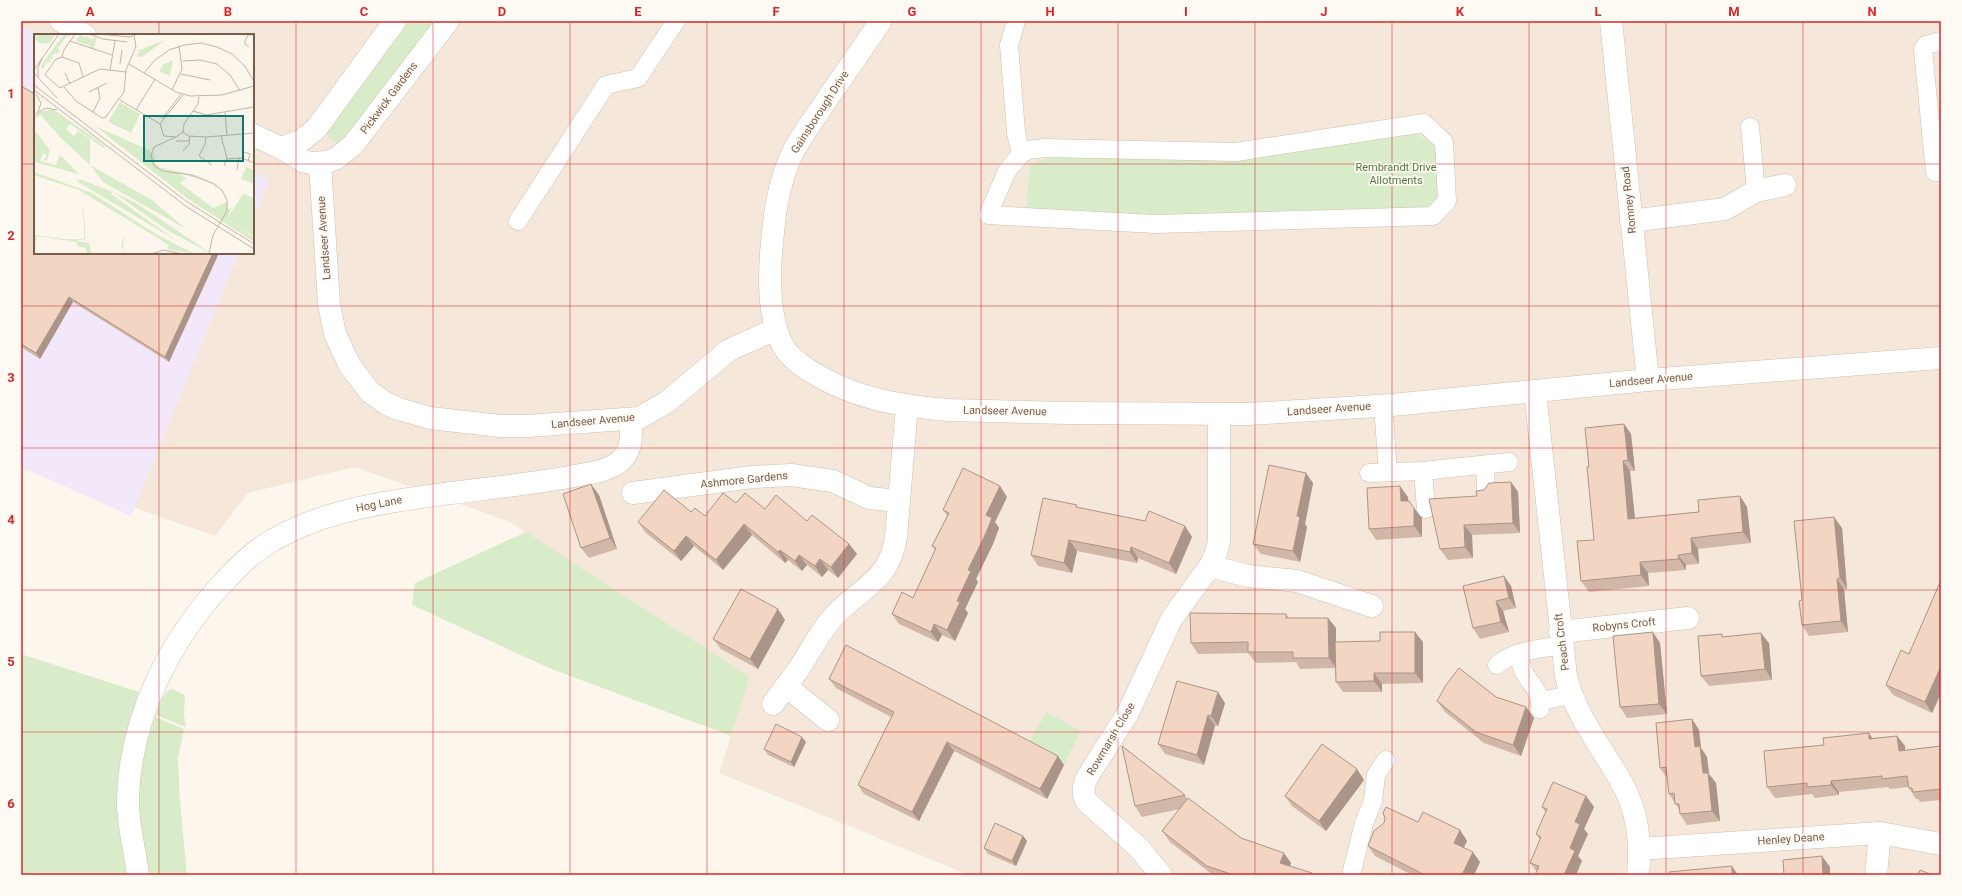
<svg xmlns="http://www.w3.org/2000/svg" width="1962" height="896" viewBox="0 0 1962 896" font-family="Roboto,sans-serif">
<rect width="100%" height="100%" fill="#fdf6ec"/>
<path fill="#f5e8da" fill-rule="evenodd" d="M21 21H1941V875H969L719 773 750 677 508 521 355 467 248 493 215 536 21 468ZM35 35H253V253H35Z"/>
<g fill="#f3e8fa">
<path d="M21 25 37 35H35V253H239L131 516 21 467Z"/>
<path d="M253 171 269 181 253 219Z"/>
</g>
<g fill="#d8ecc9">
<path d="M410 21H441L343 149 326 134Z"/>
<path d="M1412 132 1435 144 1439 197 1428 211 1155 220 1026 209 1030 164 1057 155Z"/>
<path d="M526 532 750 677 731 736 549 668 412 605 415 583Z"/>
<path d="M21 654 139 692C131 723 114 772 117 803 120 827 127 851 132 875H21Z"/>
<path d="M173 689 185 695 184 715 186 727 156 715C161 705 161 692 173 689Z"/>
<path d="M1046 712 1081 731 1064 765 1027 746Z"/>
<path d="M155 717 184 729 178 758 180 801 187 875H146L137 795 147 737Z"/>
</g>
<g fill="none" stroke-linecap="round" stroke-linejoin="round">
<g stroke="#d1beb0" stroke-width="19">
<g id="service">
<path d="M1016 21 1009 45 1016 132 1021 154 1029 150 1044 148 1236 152 1424 123 1444 142 1447 201 1433 216 1155 224 988 215 1007 171 1021 154"/>
<path d="M1941 41 1926 45 1923 50 1935 172H1941"/>
<path d="M1750 127 1756 191"/>
<path d="M518 221 606 85 638 78 676 21"/>
<path d="M1383 406 1388 472"/>
<path d="M1485 465 1486 492"/>
<path d="M1423 471 1426 509"/>
<path d="M1369 473 1423 471 1509 462"/>
<path d="M1519 654C1520 660 1521 666 1524 672 1530 684 1543 694 1540 709"/>
<path d="M1497 665C1514 650 1540 649 1562 645"/>
<path d="M1540 701 1571 695"/>
<path d="M1351 875 1364 823 1373 801 1376 775 1386 760"/>
</g>
</g>
<g stroke="#d1beb0" stroke-width="23">
<g id="minor">
<path d="M61 21 85 35"/>
<path d="M881 21C863 47 846 72 828 98 816 116 803 133 793 152 777 185 774 218 771 254 769 283 769 317 782 344 788 356 799 364 810 371 852 398 899 406 948 410L1067 413 1249 414 1392 405 1648 380 1941 358"/>
<path d="M1611 21 1648 380"/>
<path d="M253 135 281 148 303 161 311 163 327 162 337 158 353 145 448 21"/>
<path d="M281 148 301 141 316 129 395 21"/>
<path d="M320 163 329 304 335 334 350 366 370 392 387 404 399 409 430 418 500 426H528L639 418 667 402 729 350 776 329"/>
<path d="M1631 221 1725 209 1756 191 1785 185"/>
<path d="M1535 392 1566 676C1576 719 1605 750 1625 789 1638 815 1641 846 1638 875"/>
<path d="M633 493 752 477 791 475 833 481 869 498 898 501"/>
<path d="M1210 566 1248 576 1297 581 1372 606"/>
<path d="M1560 632 1688 618"/>
<path d="M786 686 828 720"/>
<path d="M773 704C782 692 791 680 800 667 810 652 818 635 830 621 856 588 889 585 896 537L907 405"/>
<path d="M1639 849 1880 833 1941 844"/>
<path d="M138 875C135 849 127 823 128 797 131 716 169 642 222 584 237 567 253 551 273 540 326 509 391 501 451 493 491 488 530 484 569 477 585 474 605 472 618 463 633 452 631 436 631 420"/>
<path d="M1161 875 1139 848 1087 802C1082 794 1083 784 1088 776L1128 713 1172 618 1210 566 1216 553 1219 542V415"/>
<path d="M1876 875 1880 833"/>
</g>
</g>
<use href="#service" stroke="#fff" stroke-width="18"/>
<use href="#minor" stroke="#fff" stroke-width="22"/>
</g>
<g fill="#d1b7a8">
<path d="M21 86 35 253H219L169 362 73 302 40 359 21 347Z"/>
<path d="M1624 424 1631 434 1635 471H1630L1635 518 1699 512 1740 496 1747 507 1751 543 1698 549 1699 564 1686 565V570L1648 573 1649 586 1589 592 1581 581 1594 540 1589 467Z"/>
<path d="M1511 482 1518 492 1520 533 1472 535 1473 558 1448 560 1440 549 1477 496 1484 490Z"/>
<path d="M1313 483 1305 524 1307 527 1300 562 1261 554 1253 544Z"/>
<path d="M599 495 617 549 589 558 581 548Z"/>
<path d="M1007 497 995 522 999 528 993 544 976 579 978 582 965 609 968 613 955 641 942 635 938 642 899 624 892 614 913 598 935 550 932 546 947 516 943 510Z"/>
<path d="M1408 497V501L1422 518V537L1376 540 1369 529Z"/>
<path d="M1079 508 1145 521 1185 526 1192 537 1176 574 1138 558 1137 563 1077 551 1072 573 1038 566 1031 555Z"/>
<path d="M765 509 807 521 849 544 857 554 838 578 828 570 822 577 807 565 802 571 788 560 785 563 752 535 723 570 694 546 681 561 646 533 638 522 691 512 705 516Z"/>
<path d="M1842 528 1847 589H1844L1848 632 1809 636 1802 625V600Z"/>
<path d="M1941 580V693L1932 713 1893 695 1886 685 1909 654Z"/>
<path d="M1463 586H1511L1516 608 1503 611 1509 632 1480 639 1473 628Z"/>
<path d="M1286 614 1289 618H1328L1336 628V642H1423V683L1382 684V692H1343L1336 682 1335 668 1300 669 1296 662 1256 663 1248 653 1198 654 1191 643Z"/>
<path d="M785 620 758 669 721 649 713 639Z"/>
<path d="M1660 643 1667 714 1627 718 1620 707Z"/>
<path d="M1769 643 1772 680 1709 686 1701 676Z"/>
<path d="M829 679 1064 765 1047 799 954 751 919 821 864 794 858 785 891 717 836 688Z"/>
<path d="M1496 697 1526 707 1534 718 1521 756 1484 743 1445 712 1437 701Z"/>
<path d="M1225 703 1218 726H1215L1204 765 1165 754 1158 744Z"/>
<path d="M1692 719 1699 730 1701 748 1707 757 1709 774 1716 783 1720 821 1687 825 1680 814V811L1669 794 1667 778 1660 768Z"/>
<path d="M1869 733 1872 738 1897 736 1905 746V750L1941 746V800L1920 802 1918 799H1916L1908 787 1890 789 1888 787 1839 792V795L1815 798 1812 794 1775 798 1767 787 1824 745Z"/>
<path d="M806 742 794 767 768 755 764 749Z"/>
<path d="M1357 769 1364 780 1326 831 1292 806 1285 796Z"/>
<path d="M1185 795 1187 799 1241 838 1291 863 1290 866 1313 875H1213L1170 842 1162 831 1180 809 1142 817 1135 806Z"/>
<path d="M1586 796 1594 807 1584 829 1588 834 1578 856 1582 861 1537 872 1530 863 1540 840 1536 834 1546 813 1542 807Z"/>
<path d="M1418 822 1460 830 1467 841 1464 847 1480 862 1474 875H1412L1375 856 1368 846Z"/>
<path d="M1023 836 1027 841 1016 866 988 854 984 848Z"/>
</g>
<g fill="#aa9588">
<path d="M213 253H219L169 362 165 357Z"/>
<path d="M69 297 73 302 40 359 36 353Z"/>
<path d="M1624 424 1631 434 1635 471 1628 460Z"/>
<path d="M1623 461 1630 471 1636 529 1628 519Z"/>
<path d="M1306 473 1313 483 1305 524 1307 527 1300 562 1293 551 1297 516Z"/>
<path d="M1511 482 1518 492 1520 533 1513 523Z"/>
<path d="M591 484 599 495 617 549 610 538Z"/>
<path d="M1000 486 1007 497 995 522 999 528 993 544 976 579 978 582 965 609 968 613 955 641 947 630 986 515Z"/>
<path d="M1400 486 1408 497 1409 512 1401 501Z"/>
<path d="M1740 496 1747 507 1751 543 1743 532Z"/>
<path d="M1414 508 1422 518V537L1414 526Z"/>
<path d="M1834 517 1842 528 1847 589 1840 578Z"/>
<path d="M744 524 752 535 723 570 716 560Z"/>
<path d="M1464 525 1472 535 1473 558 1465 547Z"/>
<path d="M1185 526 1192 537 1176 574 1169 563Z"/>
<path d="M686 536 694 546 681 561 674 551Z"/>
<path d="M1691 538 1698 549 1699 564 1692 553Z"/>
<path d="M1069 540 1077 551 1072 573 1064 563Z"/>
<path d="M849 544 857 554 838 578 831 567Z"/>
<path d="M1131 547 1138 558 1137 563 1130 552Z"/>
<path d="M780 550 788 560 785 563 778 552Z"/>
<path d="M799 555 807 565 802 571 795 561Z"/>
<path d="M1678 555 1686 565V570L1679 559Z"/>
<path d="M820 559 828 570 822 577 815 566Z"/>
<path d="M1640 562 1648 573 1649 586 1641 575Z"/>
<path d="M1504 576 1511 586 1516 608 1509 598Z"/>
<path d="M1837 579 1844 589 1848 632 1841 621Z"/>
<path d="M1496 601 1503 611 1509 632 1501 622Z"/>
<path d="M778 609 785 620 758 669 750 659Z"/>
<path d="M1328 618 1336 628V668L1329 658Z"/>
<path d="M934 624 942 635 938 642 931 632Z"/>
<path d="M1415 632 1423 642V683L1415 673Z"/>
<path d="M1653 632 1660 643 1667 714 1659 704Z"/>
<path d="M1761 633 1769 643 1772 680 1765 669Z"/>
<path d="M1941 666V693L1932 713 1925 702Z"/>
<path d="M1374 673 1382 684V692L1374 681Z"/>
<path d="M1218 692 1225 703 1218 726 1211 716Z"/>
<path d="M1526 707 1534 718 1521 756 1513 745Z"/>
<path d="M1208 715 1215 726 1204 765 1197 755Z"/>
<path d="M1692 719 1699 730 1701 748 1707 757 1709 774 1716 783 1720 821 1712 811 1703 773 1695 747Z"/>
<path d="M1869 733 1876 744 1869 739Z"/>
<path d="M1897 736 1905 746 1906 761 1899 751Z"/>
<path d="M802 737 806 742 794 767 791 762Z"/>
<path d="M947 742 954 751 919 821 912 812Z"/>
<path d="M1058 756 1064 765 1047 799 1040 789Z"/>
<path d="M1357 769 1364 780 1326 831 1319 821Z"/>
<path d="M1831 781 1839 792V795L1831 785Z"/>
<path d="M1586 796 1594 807 1584 829 1588 834 1578 856 1582 861 1576 875H1564L1575 822Z"/>
<path d="M1460 830 1467 841 1461 853 1454 843Z"/>
<path d="M1023 836 1027 841 1016 866 1012 861Z"/>
<path d="M1473 852 1480 862 1474 875H1462Z"/>
<path d="M1284 853 1291 863 1288 873 1280 863Z"/>
<path d="M1822 856 1830 867V875H1823Z"/>
<path d="M1732 866 1738 875H1732Z"/>
</g>
<g fill="#f3d5c3" stroke="#aa9588">
<path d="M21 86 35 94V253H213L165 357 69 297 36 353 21 344Z"/>
<path d="M1624 424 1628 460 1623 461 1628 519 1699 512 1698 500 1740 496 1743 532 1691 538 1692 553 1678 555 1679 559 1640 562 1641 575 1581 581 1577 541 1594 540 1587 467H1589L1585 428Z"/>
<path d="M1269 465 1306 473 1297 516 1300 517 1293 551 1253 544Z"/>
<path d="M963 468 1000 486 986 515 992 518 986 533 968 570 971 571 957 601 960 602 947 630 934 624 931 632 892 614 902 592 913 598 936 548 932 546 949 513 943 510Z"/>
<path d="M1511 482 1513 523 1464 525 1465 547 1440 549 1429 499 1477 496 1476 491 1484 490 1489 483Z"/>
<path d="M591 484 610 538 581 548 563 494Z"/>
<path d="M1400 486 1401 501H1409L1414 508V526L1369 529 1367 488Z"/>
<path d="M664 490 691 512 695 508 705 516 723 493 736 503 745 493 765 509 776 495 807 521 812 515 849 544 831 567 820 559 815 566 799 555 795 561 780 550 778 552 744 524 716 560 686 536 674 551 638 522Z"/>
<path d="M1043 498 1077 505 1076 507 1145 521 1149 511 1185 526 1169 563 1131 547 1130 552 1069 540 1064 563 1031 555Z"/>
<path d="M1834 517 1840 578 1837 579 1841 621 1802 625 1799 601 1802 600 1794 521Z"/>
<path d="M1504 576 1509 598 1496 601 1501 622 1473 628 1463 586Z"/>
<path d="M1941 580V666L1925 702 1886 685 1901 650 1909 654Z"/>
<path d="M741 589 778 609 750 659 713 639Z"/>
<path d="M1190 613 1286 614V618H1328L1329 658H1293V652H1248V642L1191 643Z"/>
<path d="M1380 632H1415V673H1374V681L1336 682 1335 642 1380 641Z"/>
<path d="M1653 632 1659 704 1620 707 1613 636Z"/>
<path d="M1761 633 1765 669 1701 676 1698 636 1722 634V637Z"/>
<path d="M846 645 1058 756 1040 789 947 742 912 812 858 785 894 712 829 679Z"/>
<path d="M1459 668 1496 697 1526 707 1513 745 1476 732 1437 701 1446 685Z"/>
<path d="M1177 681 1218 692 1211 716 1208 715 1197 755 1158 744Z"/>
<path d="M1692 719 1695 747 1700 746 1703 773H1708L1712 811 1680 814 1679 804H1675L1674 793 1669 794 1666 767 1660 768 1656 723Z"/>
<path d="M776 724 802 737 791 762 764 749Z"/>
<path d="M1869 733V739L1897 736 1899 751 1941 746V789L1913 792 1912 788H1909L1907 776 1882 779V776L1831 781V785L1807 787V783L1767 787 1764 751 1824 745 1823 738Z"/>
<path d="M1322 744 1357 769 1319 821 1285 796Z"/>
<path d="M1122 746 1185 795 1135 806Z"/>
<path d="M1553 782 1586 796 1575 822 1580 824 1570 848 1575 851 1564 875H1535L1539 866 1530 863 1541 837 1536 834 1547 809 1542 807Z"/>
<path d="M1188 798 1241 838 1284 853 1280 863 1312 873 1311 875H1234L1207 866 1162 831Z"/>
<path d="M1386 807 1418 822 1423 812 1460 830 1454 843 1473 852 1462 875H1425L1368 846 1374 831 1384 823 1385 818 1383 813Z"/>
<path d="M995 823 1023 836 1012 861 984 848Z"/>
<path d="M1822 856 1823 875H1784L1783 860Z"/>
<path d="M1732 866V875H1669V872Z"/>
<path d="M1920 870 1932 875H1918Z"/>
</g>
<path fill="none" stroke="#d62828" stroke-width="1" stroke-opacity="0.55" d="M159 21V35M296 21V875M433 21V875M570 21V875M707 21V875M844 21V875M981 21V875M1118 21V875M1255 21V875M1392 21V875M1529 21V875M1666 21V875M1803 21V875M21 164H35M253 164H1941M159 253V875M21 306H1941M21 448H1941M21 590H1941M21 732H1941"/>
<g text-anchor="middle" dominant-baseline="central" stroke-width="3.5" stroke-linejoin="round" paint-order="stroke">
<g font-size="11" fill="#7a5c4d" stroke="#fffaf3">
<text transform="translate(389 98) rotate(-53)">Pickwick Gardens</text>
<text transform="translate(820 112) rotate(-57)">Gainsborough Drive</text>
<text transform="translate(1629 200) rotate(-96)">Romney Road</text>
<text transform="translate(324 238) rotate(-94)">Landseer Avenue</text>
<text transform="translate(1651 380) rotate(-5)">Landseer Avenue</text>
<text transform="translate(1329 409) rotate(-4)">Landseer Avenue</text>
<text transform="translate(1005 411) rotate(1)">Landseer Avenue</text>
<text transform="translate(593 421) rotate(-5)">Landseer Avenue</text>
<text transform="translate(744 480) rotate(-6)">Ashmore Gardens</text>
<text transform="translate(379 504) rotate(-11)">Hog Lane</text>
<text transform="translate(1624 625) rotate(-6)">Robyns Croft</text>
<text transform="translate(1562 642) rotate(-97)">Peach Croft</text>
<text transform="translate(1111 739) rotate(-59)">Rowmarsh Close</text>
<text transform="translate(1791 839) rotate(-4)">Henley Deane</text>
</g>
<g font-size="11" fill="#537a41" stroke="#fffaf3">
<text x="1396" y="167">Rembrandt Drive<tspan x="1396" dy="13">Allotments</tspan></text>
</g>
</g>
<g transform="translate(34 34)">
<rect width="220" height="220" fill="#fdf6ec"/>
<path d="M0 0H22L16 9H6L0 5ZM30 0H35L36 3 33 2 24 14 26 18 18 21 19 25H15L17 28H13L9 35 7 33 8 30ZM47 0 49 3 51 1 50 3 54 2 56 6 57 3 58 6 60 3 63 4 59 16 55 11 44 8 42 6ZM131 6 108 23V26V23L101 22 105 21 103 20 106 18 103 17ZM139 26 136 42 125 37 130 30ZM86 68 106 80 97 99 74 88ZM19 75 70 111 71 115 36 90 32 95 40 102 44 97 56 105V131L118 166 152 195 69 148 56 131 26 103 7 81 1 84 0 92V83L6 78ZM61 92 117 117V124L120 118 121 129 127 134 161 141 183 150 185 152 171 146 143 139 152 144 146 149 179 174 193 168 194 176 198 173 193 185 209 160 220 164V202L193 186 220 203V208L154 165ZM0 96 16 116 13 126 9 127 13 121 9 119 6 127 22 131 26 121 45 140 0 128ZM212 133 220 136V150L207 145ZM0 138 58 159 122 200 161 220 133 215 135 211 45 156 0 141ZM45 145 79 158 102 169 178 220 133 196 79 158 77 160 143 207 44 148ZM0 173 49 174 51 189V204L52 205 41 207 87 213 90 200 89 220 88 213 55 209 58 220H52V214L44 212 42 208 3 202 0 220V183L1 201 31 205H50V188L48 174Z" fill="#d8ecc9"/>
<path fill="none" stroke="#c5b3a7" stroke-width="1" d="M55 0 69 5 93 8M66 0 95 3 104 0M36 7 78 21M215 13 211 10V7L214 1H220M28 23 45 29 49 43 26 54 11 41 21 26ZM28 23 30 16 41 0M149 27 166 26 183 30 196 41 206 57M86 30 88 16M95 30 142 58 156 62 188 61 220 52M0 36 25 0M76 36 81 7M0 39 23 64M31 39 36 50M110 39 120 27 135 16 150 11 167 9 183 13 198 20 210 31 220 47M147 40 176 46M4 43V34L8 24M49 43 66 35 92 38M0 51 152 167 220 210M30 53 42 67 68 84H71L90 58 92 36 102 12 100 2M0 56 153 173 220 215M138 56 148 35 145 12M55 58 73 49M2 60 7 69 4 78M86 66 126 90M102 76 121 45M159 77 172 81 220 73M59 78 66 64 64 54M191 78 193 101M0 81 12 74 23 76M128 85 147 60M126 90 149 61M126 90 130 102 142 103 149 98M149 98 154 102 172 103 220 99M149 98 150 90 164 70 165 63M187 102 193 124 190 132M142 103 120 113 117 122 120 132 129 137 157 141 178 149 188 156 193 166V177L179 201 175 220M172 103 171 110 165 122 178 131M142 107H155M149 117 155 110 156 102M210 118 216 120 214 127M193 125 208 124 220 129M203 136 205 124M117 220 130 216 148 220"/>
<path fill="#0f766e" fill-opacity="0.15" stroke="#0f766e" stroke-width="2" d="M110 82H209V127H110Z"/>
<rect width="220" height="220" fill="none" stroke="#7a5c4d" stroke-width="2"/>
</g>
<rect width="1962" height="896" fill="none" stroke="#fffaf3" stroke-width="44"/>
<rect x="22" y="22" width="1918" height="852" fill="none" stroke="#d62828" stroke-width="1.5"/>
<g font-size="13" text-anchor="middle" font-weight="bold" fill="#d62828">
<text x="90" y="16">A</text>
<text x="228" y="16">B</text>
<text x="364" y="16">C</text>
<text x="502" y="16">D</text>
<text x="638" y="16">E</text>
<text x="776" y="16">F</text>
<text x="912" y="16">G</text>
<text x="1050" y="16">H</text>
<text x="1186" y="16">I</text>
<text x="1324" y="16">J</text>
<text x="1460" y="16">K</text>
<text x="1598" y="16">L</text>
<text x="1734" y="16">M</text>
<text x="1872" y="16">N</text>
<text x="11" y="98">1</text>
<text x="11" y="240">2</text>
<text x="11" y="382">3</text>
<text x="11" y="524">4</text>
<text x="11" y="666">5</text>
<text x="11" y="808">6</text>
</g>
</svg>
